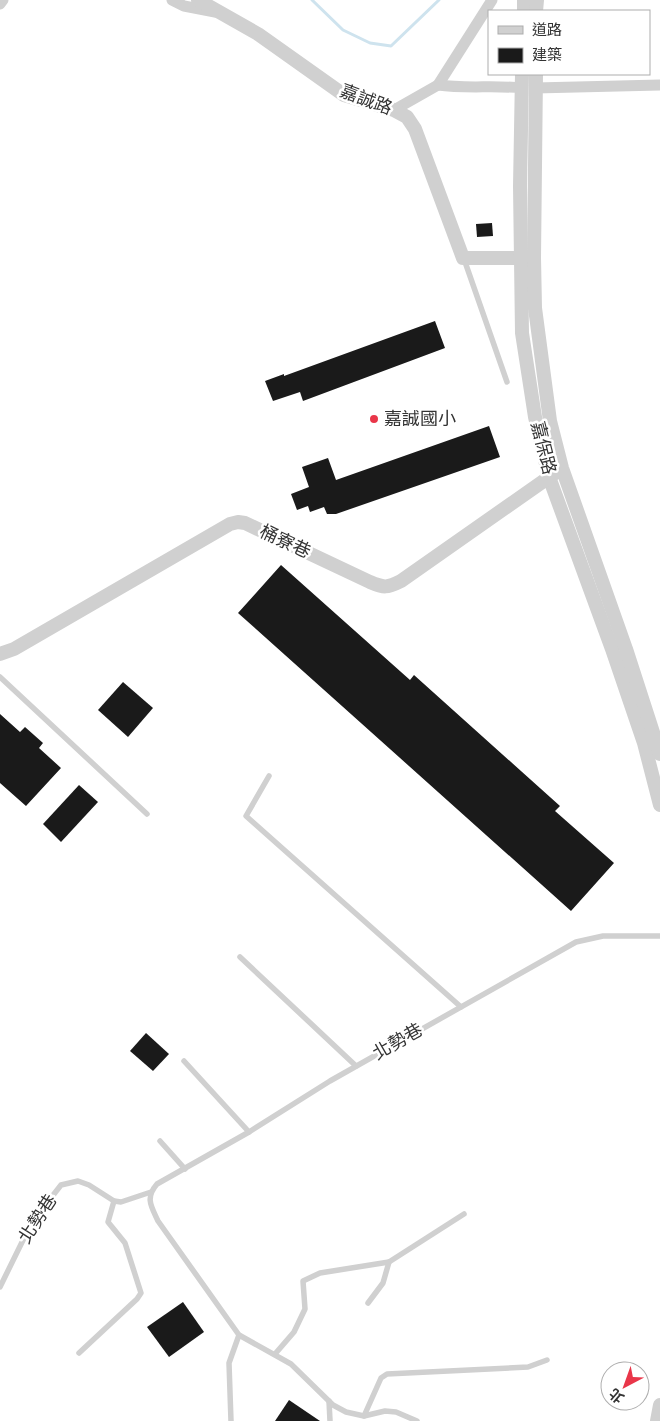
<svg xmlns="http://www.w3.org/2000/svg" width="660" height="1421" viewBox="0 0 660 1421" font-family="'Sofia Sans Condensed','Noto Sans TC',sans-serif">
<rect width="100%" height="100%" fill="#fff"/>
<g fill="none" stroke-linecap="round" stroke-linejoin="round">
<path stroke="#cee3ee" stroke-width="3" d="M312 0 343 30 370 43 391 46 439 0"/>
</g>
<g fill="#1a1a1a">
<path d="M492 223 493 236 477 237 476 224Z"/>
<path d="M435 321 445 348 303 401 300 392 273 401 265 381 284 374V376Z"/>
<path d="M489 426 500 457 336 514H327L324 507 310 512 308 506 297 510 291 494 309 487 302 467 328 458 336 480Z"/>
<path d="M281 565 410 680 414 675 560 806 555 811 614 863 571 911 238 613Z"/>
<path d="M123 682 153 708 128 737 98 710Z"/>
<path d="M0 714 20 732 25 727 43 743 39 748 61 768 26 806 0 783Z"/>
<path d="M79 785 98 802 61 842 43 824Z"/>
<path d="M146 1033 169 1054 153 1071 130 1051Z"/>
<path d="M183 1302 204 1332 169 1357 147 1327Z"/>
<path d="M289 1400 320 1421H275Z"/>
</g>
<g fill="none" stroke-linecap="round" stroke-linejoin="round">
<g stroke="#d0d0d0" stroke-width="5.5">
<path d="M464 259 507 382"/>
<path d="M0 677 147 814"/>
<path d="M269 776 246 816 461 1007"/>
<path d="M240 957 356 1066"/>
<path d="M184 1061 249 1132"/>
<path d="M160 1141 185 1169"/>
<path d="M0 1287 27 1232 40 1212 61 1185 78 1181 89 1185 114 1201 121 1202 151 1192"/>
<path d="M368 1303 383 1283 389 1262 464 1214"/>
<path d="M79 1353 137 1299 141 1293 125 1243 108 1222 114 1201"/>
<path d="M275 1354 294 1332 305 1309 303 1281 320 1273 389 1262"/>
<path d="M329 1401 330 1421"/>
<path d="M364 1416 381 1378 387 1374 528 1367 547 1360"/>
<path d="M231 1421 229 1363 239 1335"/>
<path d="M417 1421 396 1412 385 1411 364 1416 346 1412 333 1405 291 1364 239 1335 158 1221C151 1206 145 1198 157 1184L249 1132 330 1081 576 942 603 936H660"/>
</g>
<g stroke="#d0d0d0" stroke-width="11">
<path d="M172 0 184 6 215 12"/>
<path d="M0 4 3 0"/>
<path d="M438 85C466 89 494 85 522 88"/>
<path d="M535 88 660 85"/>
<path d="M394 110 438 85 492 0"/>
</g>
<g stroke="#d0d0d0" stroke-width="14">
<path d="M198 0 258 34 344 95 394 110 407 117 415 129 463 258H529"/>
<path d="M524 11V0"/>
<path d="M536 11 537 0"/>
<path d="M522 74 520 186 522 333 535 417 549 477 612 649 644 743 660 805"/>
<path d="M536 74 534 258 535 308 550 421 562 468 626 649 660 754"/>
<path d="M0 654 14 649 230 524 238 522 245 523 370 582C384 588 387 588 401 581L555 473"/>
<path d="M657 1421 660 1405"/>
</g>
</g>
<circle fill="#e93649" stroke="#fff" stroke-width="2" cx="374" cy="419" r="5"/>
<g text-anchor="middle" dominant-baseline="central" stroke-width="5" stroke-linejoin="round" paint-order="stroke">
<g font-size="18" fill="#333" stroke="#fff">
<text transform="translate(366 100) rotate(21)">嘉誠路</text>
<text transform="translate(543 448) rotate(76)">嘉保路</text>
<text transform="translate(285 542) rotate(25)">桶寮巷</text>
<text transform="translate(398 1042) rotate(-30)">北勢巷</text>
<text transform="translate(38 1219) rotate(-57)">北勢巷</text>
</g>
<g font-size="18" fill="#333" stroke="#fff" text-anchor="start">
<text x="384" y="419">嘉誠國小</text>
</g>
</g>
<rect x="488" y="10" width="162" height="65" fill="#ffffff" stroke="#adadad"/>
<rect x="498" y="26" width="25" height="8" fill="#d0d0d0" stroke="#adadad"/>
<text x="532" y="35" font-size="15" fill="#333333">道路</text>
<rect x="498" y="48" width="25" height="15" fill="#1a1a1a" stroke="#adadad"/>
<text x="532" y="60" font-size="15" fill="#333333">建築</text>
<g transform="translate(625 1386) rotate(221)"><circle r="24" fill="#ffffff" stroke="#adadad"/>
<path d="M0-4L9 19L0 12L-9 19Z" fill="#e93649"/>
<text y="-8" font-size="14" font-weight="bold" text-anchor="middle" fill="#333333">北</text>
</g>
</svg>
